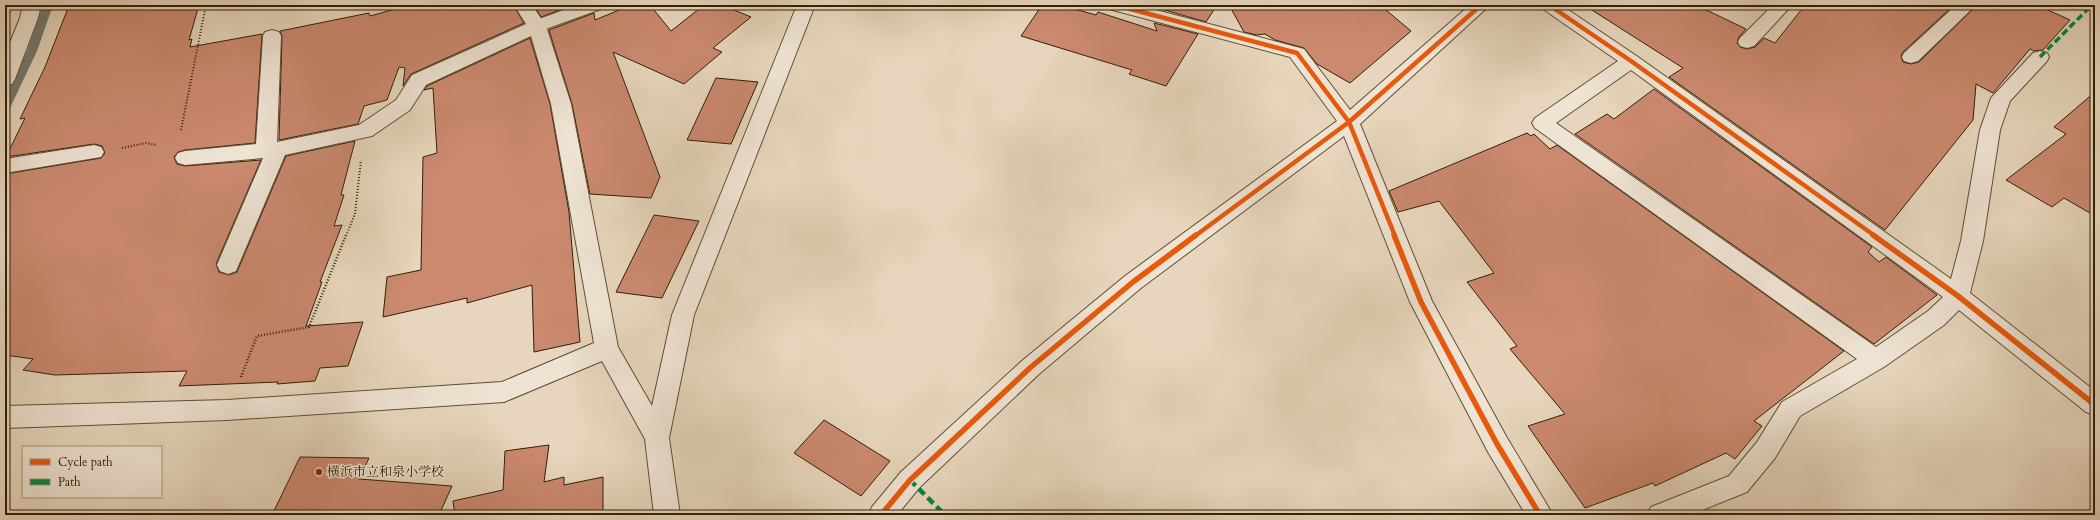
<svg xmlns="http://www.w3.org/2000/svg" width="2100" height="520" viewBox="0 0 2100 520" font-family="Cardo,'Noto Serif JP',serif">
<rect width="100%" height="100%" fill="#e7d6bd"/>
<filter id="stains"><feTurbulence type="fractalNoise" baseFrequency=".005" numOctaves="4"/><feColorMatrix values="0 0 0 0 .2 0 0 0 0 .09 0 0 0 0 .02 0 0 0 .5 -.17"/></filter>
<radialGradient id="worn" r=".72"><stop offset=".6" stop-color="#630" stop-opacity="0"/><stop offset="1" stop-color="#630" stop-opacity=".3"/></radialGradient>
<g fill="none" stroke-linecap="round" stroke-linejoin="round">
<path fill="#717a73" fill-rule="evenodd" d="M43 5H53L37 51 10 108 5 112V97L27 51Z"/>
</g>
<g fill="#cb8970" stroke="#312006">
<path d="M83 5H199L189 40 192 39 190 47 262 34 255 143 185 150 178 152 174 157 177 164 185 166 261 160 216 264 219 272 229 275 237 272 286 156 355 141 341 195H344L334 226 342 225 320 282H322L306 326 363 322 348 366 320 368 315 381 277 384 278 382 179 386 187 371 55 375 23 370 33 359 5 355V174L101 158 105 153 102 146 94 144 6 157 25 118 20 119 45 67 68 8Z"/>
<path d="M410 5H513L524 23 411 74 403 86 405 68 399 67 387 100 364 106 358 124 279 140 282 36 280 31 369 13 370 16Z"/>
<path d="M534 5H573L541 17Z"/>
<path d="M631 5H650L671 31 704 5H722L751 17 713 48 722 52 684 84 613 52 660 177 651 198 590 194 572 104 549 30 594 13 595 20Z"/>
<path d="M1042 5H1060L1096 15 1098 12 1157 31 1154 23 1198 34 1166 86 1129 74 1132 70 1021 36Z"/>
<path d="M1148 5H1217L1206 22Z"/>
<path d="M1229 5H1380L1411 31 1350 83 1317 64 1304 48 1275 40 1265 34 1257 35 1244 32Z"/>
<path d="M1584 5H1696L1746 29 1739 37 1737 43 1740 47 1747 49 1755 47 1764 38 1775 43 1805 5H1954L1903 52 1901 56 1903 62 1911 64 1919 62 1977 5H2037L2070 20 2043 50 2034 51 2030 49 1993 93 1976 84 1973 120 1885 230 1669 77 1683 68Z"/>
<path d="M530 38 550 104 569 212 580 342 534 352 532 285 467 303V298L383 317 387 277 421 270 423 157 437 153 433 88 424 90 427 86Z"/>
<path d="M716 78 758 82 731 144 687 140Z"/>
<path d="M1654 89 1872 247 1868 252 1879 262 1886 257 1937 295 1874 344 1575 134 1607 114 1614 119Z"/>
<path d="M2095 92V216L2064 198 2052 207 2006 180 2066 134 2054 127Z"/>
<path d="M1527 133 1531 136 1534 134 1550 149 1557 145 1844 351 1754 421 1762 426 1735 459 1726 453 1655 486 1653 483 1585 508 1528 426 1565 414 1510 349 1517 346 1467 282 1494 273 1439 201 1398 212 1389 191Z"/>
<path d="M654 215 699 221 662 298 616 292Z"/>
<path d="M824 420 890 461 861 496 794 453Z"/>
<path d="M549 445 544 482 564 477V485L603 477V515H455L453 501 503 490 505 451Z"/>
<path d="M300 457 369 458 359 479 452 486 439 515H272Z"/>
</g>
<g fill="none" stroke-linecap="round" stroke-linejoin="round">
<g stroke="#5e4e34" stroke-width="2">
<path id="lane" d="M577 5H604L601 9 543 30 537 32 531 30 528 26 531 22Z"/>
</g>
<g stroke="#5e4e34" stroke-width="2">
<g id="street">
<path d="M23 5H41L38 18 15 79 12 84 5 85V55L20 18Z"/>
<path d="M514 5H532L546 26 571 104 618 347 652 406 672 315 797 5H815L694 315 669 438 680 515H654L645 439 602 361 504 402 227 420 5 428V406L227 400 502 382 594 343 551 104 531 36 426 85 410 110 372 136 285 155 236 271 228 274 220 271 217 265 263 158 185 165 178 163 175 158 178 153 185 151 256 144 263 36 265 32 272 30 279 32 281 36 277 142 359 125 396 100 412 75 526 24Z"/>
<path d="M1106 5H1137L1304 49 1350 110 1470 5H1490L1360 124 1432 301 1506 436 1553 515H1526L1488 452 1410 302 1344 136 1141 288 1039 374 919 488 897 515H868L872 507 901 472 1023 360 1125 276 1337 121 1290 57 1109 9Z"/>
<path d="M1540 5H1561L1638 57 1951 279 1961 241 1980 130 1991 98 2033 53 2040 51 2047 53 2049 57 2047 61 2010 101 2000 130 1983 241 1970 293 2095 391V415L2086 412 1959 310 1944 325 1884 367 1800 416 1775 458 1747 492 1690 515H1647L1651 507 1729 476 1757 442 1782 402 1857 359 1535 128 1532 123 1535 118 1618 61 1543 9ZM1631 70 1943 297 1928 311 1876 347 1556 123Z"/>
<path d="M1773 5H1792L1754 46 1747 48 1740 46 1738 42 1740 38Z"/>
<path d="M1956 5H1976L1918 61 1911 63 1904 61 1902 57 1904 53Z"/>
<path d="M94 145 101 147 104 152 101 157 5 173V159Z"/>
</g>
</g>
<g stroke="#312006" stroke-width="2" stroke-dasharray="1 2" stroke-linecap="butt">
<path d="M181 130 206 5"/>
<path d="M122 148 146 143 157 145"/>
<path d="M346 236 355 214 361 160"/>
</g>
<path stroke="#312006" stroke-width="2.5" stroke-dasharray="1 2" stroke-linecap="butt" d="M241 377 257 336 309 327 346 235"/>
<use href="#lane" fill="#efe4d4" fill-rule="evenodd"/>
<use href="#street" fill="#efe4d4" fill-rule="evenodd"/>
<path stroke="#00873e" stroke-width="3.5" stroke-dasharray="7 3.5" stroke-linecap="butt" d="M2040 57 2092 5"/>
<path stroke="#00873e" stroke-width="4.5" stroke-dasharray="8 4.5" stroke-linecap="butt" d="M910 480 945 515"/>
<g stroke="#efe4d4" stroke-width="6">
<g id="cycleway-far1">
<path d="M1115 5 1297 53 1349 122 1395 236"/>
<path d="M1549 5 1631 61 1875 236"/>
<path d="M1195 236 1349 122 1481 5"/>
</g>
</g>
<g stroke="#efe4d4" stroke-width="8">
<g id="cycleway">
<path d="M1394 235 1421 302 1497 444 1540 515"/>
<path d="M1873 235 1958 296 2095 405"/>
<path d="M881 515 910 480 1031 367 1133 282 1196 235"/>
</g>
</g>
<use href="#cycleway-far1" stroke="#e8590c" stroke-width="4.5"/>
<use href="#cycleway" stroke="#e8590c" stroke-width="5.5"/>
</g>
<circle fill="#8f2418" stroke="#efe4d4" stroke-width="1.5" cx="319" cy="472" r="4"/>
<g text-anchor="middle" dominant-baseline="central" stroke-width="3" stroke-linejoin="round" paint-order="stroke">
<g font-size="13" fill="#312006" stroke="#efe4d4" text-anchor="start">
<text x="327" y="472">横浜市立和泉小学校</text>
</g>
</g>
<rect width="2100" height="520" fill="none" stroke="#e7d6bd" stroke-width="20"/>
<rect x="6" y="6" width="2088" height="508" fill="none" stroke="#312006" stroke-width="2"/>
<rect x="10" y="10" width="2080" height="500" fill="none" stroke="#312006"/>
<rect x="22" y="446" width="140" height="52" fill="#efe4d4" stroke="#a39682"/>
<rect x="30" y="459" width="20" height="6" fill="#e8590c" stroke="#a39682"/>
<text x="58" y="466" font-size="12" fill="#312006">Cycle path</text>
<rect x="30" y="479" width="20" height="6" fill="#00873e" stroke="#a39682"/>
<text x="58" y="486" font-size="12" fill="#312006">Path</text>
<rect width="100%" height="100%" filter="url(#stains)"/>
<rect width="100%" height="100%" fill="url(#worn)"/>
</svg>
